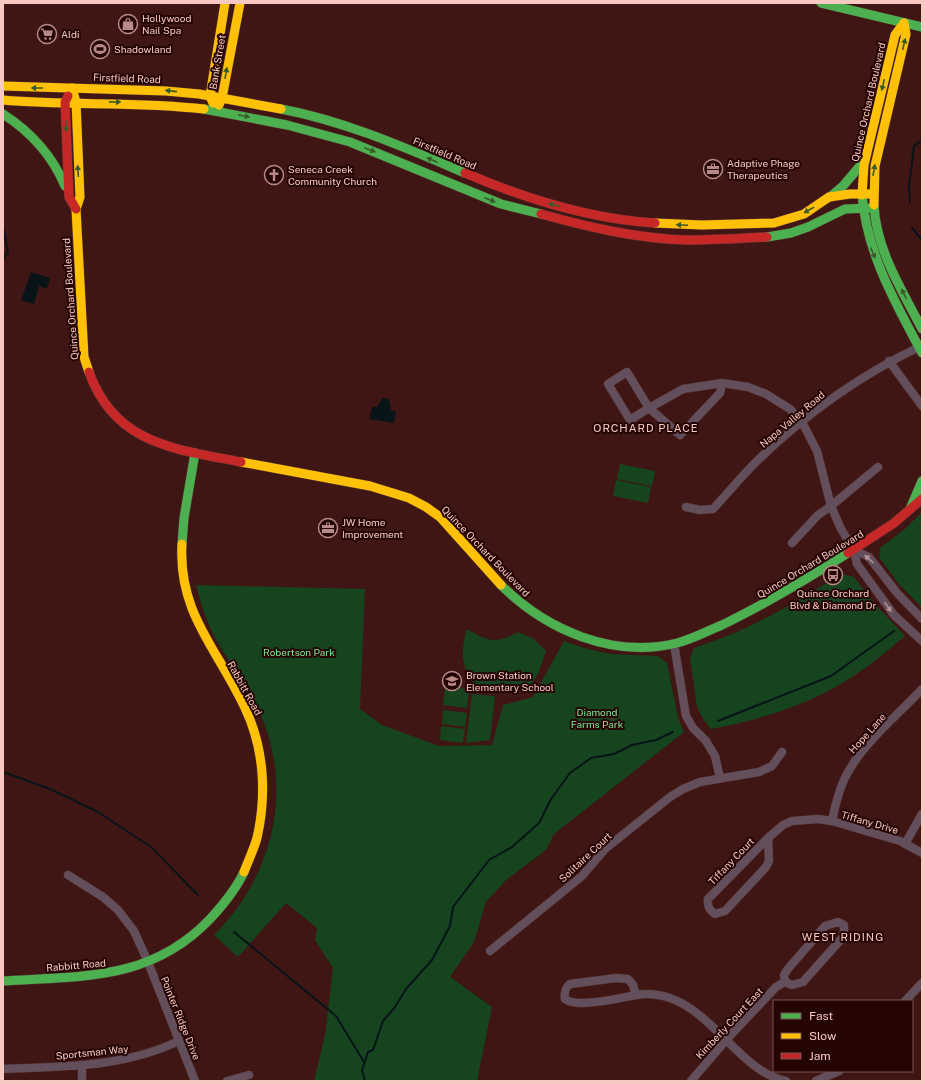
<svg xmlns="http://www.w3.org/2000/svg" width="925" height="1084" viewBox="0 0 925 1084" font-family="'Public Sans',sans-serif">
<rect width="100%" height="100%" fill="#401614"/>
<g fill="#15441e">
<path d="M620 464 655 471 652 486 617 479Z"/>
<path d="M616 480 651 487 648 503 613 496Z"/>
<path d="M922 512V608L899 584 879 557 880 548 905 529Z"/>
<path d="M841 574 854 577 875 604 905 636C888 650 871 665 852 677 809 705 760 720 711 729L703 719 697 707 690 658 694 648C746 632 795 603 841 574Z"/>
<path d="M196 585 365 589 360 709 382 725 439 746 492 745 503 705 533 697 564 641 587 649 611 654 658 656 667 663 678 718 684 732 554 834 546 850 506 880 486 902 474 942 450 977 492 1007 477 1081H314L325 1035 333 968 315 940 317 928 286 903 238 957 214 935C274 875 295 787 258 709 247 685 230 664 217 641 207 624 201 604 196 585Z"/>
<path d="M466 629C489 641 494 645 518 632L534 639 546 651 538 674 526 691H500L473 683C459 660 462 654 466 629Z"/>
<path d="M447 673 458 674 457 683 464 690H469L467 708 443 705Z"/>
<path d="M472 694 495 696 490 740 466 743Z"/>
<path d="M443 710 467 713 465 727 442 724Z"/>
<path d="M441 726 465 729 463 743 440 740Z"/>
</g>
<g fill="#081417">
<path d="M31 272 50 278 47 289 39 286 34 304 21 300Z"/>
<path d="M382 398 389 399 391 410 396 412 394 423 369 419 372 407H377Z"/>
</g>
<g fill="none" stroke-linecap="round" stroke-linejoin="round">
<g stroke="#081417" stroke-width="2">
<path d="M910 202 909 187 914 146 922 140"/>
<path d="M3 227 8 252 3 259"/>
<path d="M912 228 922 240"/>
<path d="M922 259V260"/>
<path d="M718 721 831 676 894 631"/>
<path d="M3 772 50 789 98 812 151 847 198 895"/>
<path d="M234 932 336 1016 364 1062"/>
<path d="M365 1081 362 1070 368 1052 373 1050 383 1021 395 1007 406 989 432 960 450 926 453 907 489 860 512 847 539 823 551 799 570 773 591 758 614 754 632 745 656 740 673 732"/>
</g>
<g stroke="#563230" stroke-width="9">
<g id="street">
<path d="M889 361 922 406"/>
<path d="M627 372 649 408 630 420 608 384Z"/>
<path d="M722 383 720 393 680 435 649 408 683 389 722 383 748 387 766 394 790 409 802 422 817 451 831 506 841 529 854 550 857 564 894 615 922 641"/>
<path d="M686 507 700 510 713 509C727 494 740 478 755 463 803 416 859 376 919 347"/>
<path d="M792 543 818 515 831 506 878 467"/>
<path d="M854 550 869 557 897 593 922 619"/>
<path d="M674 644 686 716 693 728 706 741 715 756 720 778"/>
<path d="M832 821C835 806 839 788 847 774 864 742 897 716 922 689"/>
<path d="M768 838 769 861 766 867 725 911 715 914C709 910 707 906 708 899L768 838 783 825 792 821 818 819 832 821 900 841 922 853"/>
<path d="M905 844 922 814"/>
<path d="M68 875 103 897 118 910 134 931 148 962 195 1081"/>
<path d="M490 951 582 876 605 849 670 797 683 789 700 782 759 772 772 766 782 752"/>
<path d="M636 995 633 985 628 979 616 978 570 984C565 988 564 992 565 999 577 1009 622 997 637 995 647 993 660 995 670 998 714 1013 743 1073 786 1081"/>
<path d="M905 1001 922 983"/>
<path d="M82 1065V1081"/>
<path d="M3 1069C65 1066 122 1068 179 1041"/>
<path d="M227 1081 249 1075"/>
<path d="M691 1081 727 1039 776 987 785 982 792 985 803 982 844 936V925L838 922 825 926 787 970 784 975 785 982"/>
<path d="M816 1081 839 1071"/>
</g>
</g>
<g stroke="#563230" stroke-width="10">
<g id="fast">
<path d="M821 3 922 27"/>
<path d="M204 109 287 125 350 142 501 204 541 214"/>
<path d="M281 109C345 121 406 148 465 173"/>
<path d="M3 114C31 132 52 155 65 186"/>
<path d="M862 195C867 254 895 302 922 353"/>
<path d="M830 197 843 186 865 160"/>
<path d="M874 205C876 250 902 290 922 329"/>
<path d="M767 237 791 233 808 227 845 209 873 208"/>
<path d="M910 509 922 481"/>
<path d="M182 544 184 518 195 453"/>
<path d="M501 585C546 630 613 659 677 643 693 639 707 631 722 625 766 604 807 579 848 553"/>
<path d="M3 981C82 976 151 981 210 919 223 905 236 889 244 872"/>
</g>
</g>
<g stroke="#563230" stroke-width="10">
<g id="slow">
<path d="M3 86 166 91 199 94 281 109"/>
<path d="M72 88 76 102 80 197 76 209 84 357 89 372"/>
<path d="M3 100C70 106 137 101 204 109"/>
<path d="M213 103 210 96 225 3"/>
<path d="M219 105 222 98 240 3"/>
<path d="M862 195 864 165 895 35 904 23"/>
<path d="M874 205 875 166 906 34 904 23"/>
<path d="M655 223 702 225 774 223 804 214 829 197 850 194H872"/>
<path d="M241 462 370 486 409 498 426 507 440 517 501 585"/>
<path d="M182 544C178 614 218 649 245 708 264 748 267 794 257 838 254 849 248 861 244 872"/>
</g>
</g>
<g stroke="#563230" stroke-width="10">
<g id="jam">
<path d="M68 96 65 102 69 197 76 209"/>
<path d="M465 173C526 199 589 219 655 223"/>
<path d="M541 214C588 227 638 239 688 240 714 240 741 238 767 237"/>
<path d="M89 372C115 445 176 449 241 462"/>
<path d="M848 553 894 523 922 499"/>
</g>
</g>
<use href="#street" stroke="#624f5b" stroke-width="8"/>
<use href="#fast" stroke="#4caf50" stroke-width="9"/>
<use href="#slow" stroke="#ffc107" stroke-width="9"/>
<use href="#jam" stroke="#c62828" stroke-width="9"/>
</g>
<defs><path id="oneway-solid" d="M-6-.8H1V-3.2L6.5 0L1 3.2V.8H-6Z"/></defs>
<g fill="#385a2a">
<use href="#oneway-solid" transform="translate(904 44) rotate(-77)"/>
<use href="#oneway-solid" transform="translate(226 73) rotate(-80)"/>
<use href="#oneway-solid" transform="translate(883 85) rotate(103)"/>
<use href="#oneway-solid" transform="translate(37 88) rotate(-180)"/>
<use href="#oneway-solid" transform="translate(171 91) rotate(-174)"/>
<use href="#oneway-solid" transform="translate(115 102) rotate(1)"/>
<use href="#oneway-solid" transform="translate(244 116) rotate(12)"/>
<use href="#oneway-solid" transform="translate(66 126) rotate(89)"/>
<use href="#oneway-solid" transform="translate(370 150) rotate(21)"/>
<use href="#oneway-solid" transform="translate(432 160) rotate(-155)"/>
<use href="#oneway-solid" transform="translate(874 170) rotate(-80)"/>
<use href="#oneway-solid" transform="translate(78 171) rotate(-94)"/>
<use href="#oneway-solid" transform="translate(490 200) rotate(21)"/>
<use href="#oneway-solid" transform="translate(554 205) rotate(-165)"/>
<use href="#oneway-solid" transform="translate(809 210) rotate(151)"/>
<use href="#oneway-solid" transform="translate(682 225) rotate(-177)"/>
<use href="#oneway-solid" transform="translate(873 253) rotate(68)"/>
<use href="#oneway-solid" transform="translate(904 294) rotate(-117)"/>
</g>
<g fill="#b49294">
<use href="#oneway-solid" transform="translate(869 559) rotate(-139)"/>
<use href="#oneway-solid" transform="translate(888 607) rotate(54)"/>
</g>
<defs>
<g id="shop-ring" transform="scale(1)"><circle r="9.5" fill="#240504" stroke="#b88a85" stroke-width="1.5"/><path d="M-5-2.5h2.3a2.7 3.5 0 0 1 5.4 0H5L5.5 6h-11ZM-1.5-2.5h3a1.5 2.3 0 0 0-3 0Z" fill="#b88a85"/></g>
<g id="supermarket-ring" transform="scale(1)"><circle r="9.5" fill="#240504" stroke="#b88a85" stroke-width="1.5"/><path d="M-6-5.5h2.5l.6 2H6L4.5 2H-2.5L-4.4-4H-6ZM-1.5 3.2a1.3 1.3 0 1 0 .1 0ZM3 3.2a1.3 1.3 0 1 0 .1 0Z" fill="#b88a85"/></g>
<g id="stadium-ring" transform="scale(1)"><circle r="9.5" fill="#240504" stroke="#b88a85" stroke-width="1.5"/><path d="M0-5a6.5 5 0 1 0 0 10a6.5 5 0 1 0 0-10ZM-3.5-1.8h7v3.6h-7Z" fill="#b88a85"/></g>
<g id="office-ring" transform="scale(1)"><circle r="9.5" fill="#240504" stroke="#b88a85" stroke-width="1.5"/><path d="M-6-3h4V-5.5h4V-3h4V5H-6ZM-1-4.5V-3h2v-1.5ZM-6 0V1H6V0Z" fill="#b88a85"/></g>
<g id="church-ring" transform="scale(1)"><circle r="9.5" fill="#240504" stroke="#b88a85" stroke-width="1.5"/><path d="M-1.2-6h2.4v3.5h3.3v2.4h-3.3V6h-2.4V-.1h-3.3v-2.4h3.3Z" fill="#b88a85"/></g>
<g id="bus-ring" transform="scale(1)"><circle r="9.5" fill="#240504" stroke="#b88a85" stroke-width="1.5"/><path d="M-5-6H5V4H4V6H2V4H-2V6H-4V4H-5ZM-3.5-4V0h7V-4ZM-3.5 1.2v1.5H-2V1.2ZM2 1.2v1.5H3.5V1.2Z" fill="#b88a85"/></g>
<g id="school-ring" transform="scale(1)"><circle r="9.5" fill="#240504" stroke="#b88a85" stroke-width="1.5"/><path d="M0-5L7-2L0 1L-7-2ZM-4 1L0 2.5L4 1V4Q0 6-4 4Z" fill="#b88a85"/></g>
</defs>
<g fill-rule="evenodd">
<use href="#shop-ring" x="128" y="24"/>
<use href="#supermarket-ring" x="47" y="34"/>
<use href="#stadium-ring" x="100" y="49"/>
<use href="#office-ring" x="713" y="169"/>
<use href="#church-ring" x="274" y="175"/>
<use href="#office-ring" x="328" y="528"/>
<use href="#bus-ring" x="833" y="575"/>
<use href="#school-ring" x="452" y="681"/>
</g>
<g text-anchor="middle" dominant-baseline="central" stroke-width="4" stroke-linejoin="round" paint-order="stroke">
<g font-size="10" fill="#f8c9c2" stroke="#240504" text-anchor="start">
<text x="142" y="18">Hollywood<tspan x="142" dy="12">Nail Spa</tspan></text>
<text x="61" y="34">Aldi</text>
<text x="114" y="49">Shadowland</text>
<text x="727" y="163">Adaptive Phage<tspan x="727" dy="12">Therapeutics</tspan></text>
<text x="288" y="169">Seneca Creek<tspan x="288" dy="12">Community Church</tspan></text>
<text x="342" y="522">JW Home<tspan x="342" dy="12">Improvement</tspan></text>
<text x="833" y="593" text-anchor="middle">Quince Orchard<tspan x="833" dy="12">Blvd &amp; Diamond Dr</tspan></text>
<text x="466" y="675">Brown Station<tspan x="466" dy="12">Elementary School</tspan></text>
</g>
<g font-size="10" fill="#f8c9c2" stroke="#240504">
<text transform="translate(217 62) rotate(-80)">Bank Street</text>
<text transform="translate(127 78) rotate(2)">Firstfield Road</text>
<text transform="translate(868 102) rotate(-77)">Quince Orchard Boulevard</text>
<text transform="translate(445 153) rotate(23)">Firstfield Road</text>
<text transform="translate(70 299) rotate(-94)">Quince Orchard Boulevard</text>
<text transform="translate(792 419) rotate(-40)">Napa Valley Road</text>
<text transform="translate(486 551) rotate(46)">Quince Orchard Boulevard</text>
<text transform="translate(810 564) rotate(-31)">Quince Orchard Boulevard</text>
<text transform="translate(245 688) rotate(61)">Rabbitt Road</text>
<text transform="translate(867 733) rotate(-48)">Hope Lane</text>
<text transform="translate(870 822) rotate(16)">Tiffany Drive</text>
<text transform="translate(585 857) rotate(-43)">Solitaire Court</text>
<text transform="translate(731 861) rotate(-46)">Tiffany Court</text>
<text transform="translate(76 965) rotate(-5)">Rabbitt Road</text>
<text transform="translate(181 1018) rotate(68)">Pointer Ridge Drive</text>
<text transform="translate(729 1023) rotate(-47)">Kimberly Court East</text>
<text transform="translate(92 1052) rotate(-6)">Sportsman Way</text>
</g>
<g font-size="10" fill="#7de691" stroke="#240504">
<text x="299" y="652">Robertson Park</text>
<text x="597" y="712">Diamond<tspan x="597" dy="12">Farms Park</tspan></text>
</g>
<g font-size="11" letter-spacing="1" fill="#f8c9c2" stroke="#240504">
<text x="646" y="428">ORCHARD PLACE</text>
<text x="843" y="937">WEST RIDING</text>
</g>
</g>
<rect width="925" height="1084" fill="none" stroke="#f8c9c2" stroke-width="8"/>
<rect x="773" y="1000" width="140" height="72" fill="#240504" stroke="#795350"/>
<rect x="781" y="1013" width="20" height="6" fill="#4caf50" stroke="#795350"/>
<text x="809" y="1020" font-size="12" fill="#f8c9c2">Fast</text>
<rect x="781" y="1033" width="20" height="6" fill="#ffc107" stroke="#795350"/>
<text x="809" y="1040" font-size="12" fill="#f8c9c2">Slow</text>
<rect x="781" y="1053" width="20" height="6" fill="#c62828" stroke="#795350"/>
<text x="809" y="1060" font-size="12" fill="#f8c9c2">Jam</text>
</svg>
